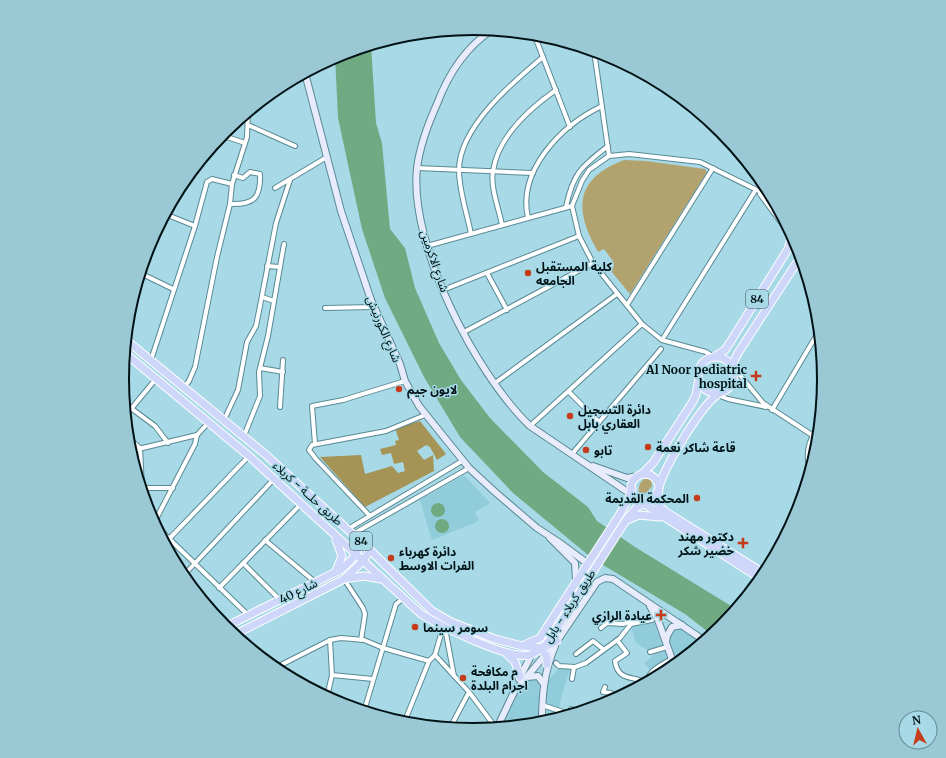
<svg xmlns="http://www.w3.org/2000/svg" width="946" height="758" viewBox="0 0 946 758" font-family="Merriweather,'Noto Sans Arabic',serif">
<rect width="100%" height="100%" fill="#a7d9e6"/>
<g fill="#91ccda">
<path d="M464 475 490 503 475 512 479 521 432 540 420 500Z"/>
<path d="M652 617 671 668 660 675 658 669 652 672 644 663 655 654 636 643 630 623Z"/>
<path d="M680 617 704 641 677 663 663 630Z"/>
<path d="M560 667H571L562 694 557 718 547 721V682Z"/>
<path d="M539 675 540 723 498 728 522 678Z"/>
</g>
<g fill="#b2a36e">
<path d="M624 160 646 161 705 169 707 172 630 294 611 271 614 266 613 261 604 249 598 252C574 210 574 179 624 160Z"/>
<path d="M647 478 651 480 652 486 646 493 641 494 639 492C638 485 641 480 647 478Z"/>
</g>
<path fill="#a59456" d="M420 421 446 454 437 460 430 447 426 445 417 451 424 460 433 455 434 471 365 507 320 457 361 455 365 474 392 466 398 473 405 471 403 462 394 464 391 453 382 455 380 449 396 445 395 441 399 440 395 428Z"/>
<g fill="#70aa83">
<path d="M371 45 376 123 382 143 390 229 405 248 415 288 439 343 461 380 490 418 543 472 588 507 597 521 635 547 736 609 721 627 712 635 685 614 593 559 513 493 460 437 424 377 385 298 362 229 338 118 335 56Z"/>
<circle cx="438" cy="510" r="7"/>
<circle cx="442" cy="526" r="7"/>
</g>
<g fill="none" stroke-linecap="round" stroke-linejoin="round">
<g stroke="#598994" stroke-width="6">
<g id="street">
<path d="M534 34 570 127"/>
<path d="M594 51 609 156"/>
<path d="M248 125 295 146"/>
<path d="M221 135 245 143"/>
<path d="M417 168 533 173"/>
<path d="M275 188 327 157"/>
<path d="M760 194 794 240"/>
<path d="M230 204C254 205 261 198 260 174L250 172 243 178 234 175"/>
<path d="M566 207C573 173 581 167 608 146"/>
<path d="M165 214 195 226"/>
<path d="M528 218C517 170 562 125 602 106"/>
<path d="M502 225C499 209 490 187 493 171 498 136 529 109 556 90"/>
<path d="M471 234C467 213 459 191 459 170 459 127 513 82 543 57"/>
<path d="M427 246 572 206"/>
<path d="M267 266 280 267"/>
<path d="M140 273 173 289"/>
<path d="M487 273 507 310"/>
<path d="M443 290 579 236"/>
<path d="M262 297 274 301"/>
<path d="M627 305 713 168"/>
<path d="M325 308 374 307"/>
<path d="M464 332 593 263"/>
<path d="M662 340 755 191"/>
<path d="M714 357 706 352 662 340 642 324 593 263 579 236 572 206 582 181 589 170 609 156 629 154 700 162 773 198"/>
<path d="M151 360 195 226 207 182 212 179 232 184"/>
<path d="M260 368 283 372"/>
<path d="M735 369 763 403 812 435"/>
<path d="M495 383 617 294"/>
<path d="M184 387 189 381 195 367 217 257 230 204 232 184 247 137 248 112"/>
<path d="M707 391 728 399 766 407"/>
<path d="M569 392 599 422"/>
<path d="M124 403 155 426 168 443"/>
<path d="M280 407 283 360"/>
<path d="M772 410 819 331"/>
<path d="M126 415 155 380"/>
<path d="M224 420 238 390 247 342 256 326 260 306 276 223 290 180"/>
<path d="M530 426 642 324"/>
<path d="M244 436 260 396 259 372 268 336 284 244"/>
<path d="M128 438 140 448 142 488"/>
<path d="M315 444 312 406 343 400 405 381"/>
<path d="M130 451 197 435"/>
<path d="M572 454 661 349"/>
<path d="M810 471C805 454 808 440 819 427"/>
<path d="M141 488H173"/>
<path d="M369 515 316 459 309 450 312 445 386 431 425 415"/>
<path d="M154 523 195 444 197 435 209 422"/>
<path d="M155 525 248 615"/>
<path d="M348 529 462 461"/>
<path d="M353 534 469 468"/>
<path d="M169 539 249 456"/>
<path d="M265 540 315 582"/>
<path d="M243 563 280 600"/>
<path d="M183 576 274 479"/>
<path d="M344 579 363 608 365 614 361 640"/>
<path d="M219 588 301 504"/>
<path d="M445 628 454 676"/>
<path d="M601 628 607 623 623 624 633 621"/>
<path d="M617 640 627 653 615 661C618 682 633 675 646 683"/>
<path d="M650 652 667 647"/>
<path d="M576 654 593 641 603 649"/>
<path d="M435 655 469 692 496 728"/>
<path d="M556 663 559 666 575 667 586 663 620 638 631 624 652 620"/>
<path d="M275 668 330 640 341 638 364 640 383 648 429 661"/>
<path d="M332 675 373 679"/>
<path d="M572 679 574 667"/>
<path d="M646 682C650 670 661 665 672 659"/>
<path d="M605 687 603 692 611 693 618 697"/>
<path d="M327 697 332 675 330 640"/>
<path d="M542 705 569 714 571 709"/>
<path d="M364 711 396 604 404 598"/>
<path d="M404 723 429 661 435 655 443 627"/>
<path d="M450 728 469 692"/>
</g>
</g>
<g stroke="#598994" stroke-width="8">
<g id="secondary">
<path d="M492 30C466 47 448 75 437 104 428 124 420 145 417 168 409 245 475 373 530 426L635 497"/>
<path d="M305 73 341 211 371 300 400 364 405 381 419 406 469 468 495 492 537 528 557 541 587 563"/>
<path d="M593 466 627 478 638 476"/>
<path d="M550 538 575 563 576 579"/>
<path d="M650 606 658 620 674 665"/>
<path d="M666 642 667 636 672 627 682 625"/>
<path d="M527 677 538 676 543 683"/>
<path d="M519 679 533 652"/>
<path d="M542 723C542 695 544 672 555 646"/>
<path d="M497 728 514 692 557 641 597 582 605 578 613 579 705 641"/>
</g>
</g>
<g stroke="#fff" stroke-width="9">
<g id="primary">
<path d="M126 340 265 454 370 550 432 611 451 622 495 639 522 646 540 638 620 514 628 500 632 489"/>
<path d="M125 353 249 456 421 614C441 626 508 660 530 655 538 653 543 647 548 642L626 520 637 507 649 501"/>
<path d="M714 357 725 350 731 341 788 249 792 235"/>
<circle cx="716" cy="375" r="18"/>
<path d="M734 371 733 363 738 353 801 256"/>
<path d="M642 474 653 463 692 403 696 395 699 379"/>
<circle cx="645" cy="488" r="14"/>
<path d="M659 487C665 466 702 403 720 393"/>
<path d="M657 492V504L666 512 765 574"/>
<path d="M638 500 761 579"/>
<path d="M627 520 639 515 659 517"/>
<path d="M336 571 342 556 336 540"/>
<path d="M344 579 364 576 381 579"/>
<path d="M225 627 342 569 352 559 362 543"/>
<path d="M234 635 344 579 363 561 370 550"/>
<path d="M523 646 541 648 557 641"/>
<path d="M541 648 547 657V664"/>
<path d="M506 653 515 662 520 677"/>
</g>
</g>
<use href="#street" stroke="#fff" stroke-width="4"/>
<use href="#secondary" stroke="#e7ebfc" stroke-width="6"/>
<use href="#primary" stroke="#ced6f9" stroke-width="7"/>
</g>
<g fill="#c63c1b" stroke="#a7d9e6" stroke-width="1.5">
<circle cx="528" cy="273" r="4"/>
<path d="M754 370h4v4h4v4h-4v4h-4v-4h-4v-4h4z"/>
<circle cx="399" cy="389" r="4"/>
<circle cx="570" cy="416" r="4"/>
<circle cx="648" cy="447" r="4"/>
<circle cx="586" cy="450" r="4"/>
<circle cx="697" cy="498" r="4"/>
<path d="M741 537h4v4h4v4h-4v4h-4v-4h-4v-4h4z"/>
<circle cx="391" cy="558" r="4"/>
<path d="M659 609h4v4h4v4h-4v4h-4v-4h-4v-4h4z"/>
<circle cx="415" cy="627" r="4"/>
<circle cx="463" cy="678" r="4"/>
</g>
<g text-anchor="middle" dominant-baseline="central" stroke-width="3" stroke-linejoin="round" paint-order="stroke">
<g fill="#a7d9e6" stroke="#334e54" stroke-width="1">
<rect x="746" y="290" width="22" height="18" rx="3"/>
<rect x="350" y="532" width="22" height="18" rx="3"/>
</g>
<g font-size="11" font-weight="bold" fill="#011216">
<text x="757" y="299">84</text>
<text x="361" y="541">84</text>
</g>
<g font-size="12" fill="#011216" stroke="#a7d9e6">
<text transform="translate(435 261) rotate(71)">شارع الاكرمين</text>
<text transform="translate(384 329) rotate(67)">شارع الكورنيش</text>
<text transform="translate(308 493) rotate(42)">طريق حلــة - كربلاء</text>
<text transform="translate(298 591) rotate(-27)">شارع 40</text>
<text transform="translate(569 606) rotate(-57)">طريق كربلاء - بابل</text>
</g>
<g font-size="12" font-weight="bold" fill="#011216" stroke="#a7d9e6" text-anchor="start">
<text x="536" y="266">كلية المستقبل<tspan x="536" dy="14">الجامعه</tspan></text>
<text x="747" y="369" text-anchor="end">Al Noor pediatric<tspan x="747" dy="14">hospital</tspan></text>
<text x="407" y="389">لايون جيم</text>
<text x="578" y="409">دائرة التسجيل<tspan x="578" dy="14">العقاري بابل</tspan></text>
<text x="656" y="447">قاعة شاكر نعمة</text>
<text x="594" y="450">تابو</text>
<text x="689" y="498" text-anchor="end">المحكمة القديمة</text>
<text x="734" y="536" text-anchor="end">دكتور مهند<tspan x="734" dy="14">خضير شكر</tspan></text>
<text x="399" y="551">دائرة كهرباء<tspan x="399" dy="14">الفرات الاوسط</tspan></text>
<text x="652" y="615" text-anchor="end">عيادة الرازي</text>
<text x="423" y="627">سومر سينما</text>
<text x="471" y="671">م مكافحة<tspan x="471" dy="14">اجرام البلدة</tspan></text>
</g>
</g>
<path d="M0 0H946V758H0ZM129 379a344 344 0 1 1 688 0a344 344 0 1 1-688 0Z" fill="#9ac9d5" fill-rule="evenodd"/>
<path fill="none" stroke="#011216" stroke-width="2" d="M129 379a344 344 0 1 1 688 0a344 344 0 1 1-688 0Z"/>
<g transform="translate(918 730) rotate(352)"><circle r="19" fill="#a7d9e6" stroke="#658993"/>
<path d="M0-3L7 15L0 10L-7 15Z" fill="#c63c1b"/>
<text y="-6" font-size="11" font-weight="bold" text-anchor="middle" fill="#011216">N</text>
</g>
</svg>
